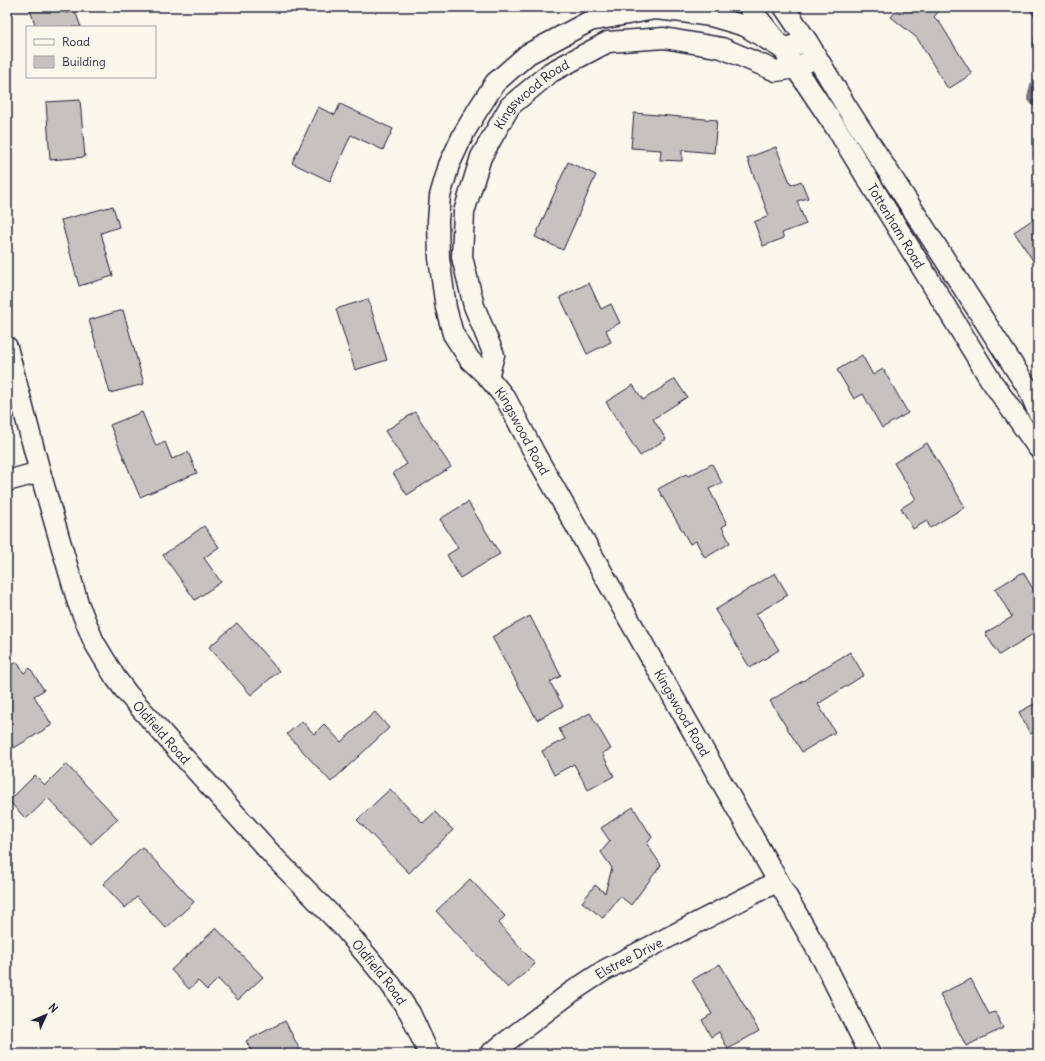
<svg xmlns="http://www.w3.org/2000/svg" width="1045" height="1061" viewBox="0 0 1045 1061" font-family="Delius,sans-serif">
<rect width="100%" height="100%" fill="#fbf7ec"/>
<filter id="ink" filterUnits="userSpaceOnUse"><feTurbulence type="fractalNoise" baseFrequency=".025" numOctaves="2"/><feDisplacementMap in="SourceGraphic" scale="8" xChannelSelector="R" yChannelSelector="G"/><feConvolveMatrix kernelMatrix="1 2 1 2 8 2 1 2 1" color-interpolation-filters="sRGB"/></filter>
<g filter="url(#ink)">
<g fill="none" stroke-linecap="round" stroke-linejoin="round">
<g stroke="#787681" stroke-width="6">
<path d="M1031 7 1038 17"/>
<path d="M1038 29 1036 44 1038 47"/>
<path d="M1038 80 1033 85 1030 98 1038 107"/>
</g>
</g>
<g fill="#c6c2c0" stroke="#22223b">
<path d="M29 7H64L66 13 75 11 81 27H36Z"/>
<path d="M900 7H942L934 17 940 23 972 74 948 89 917 38 891 17Z"/>
<path d="M80 100 85 157 50 160 46 102Z"/>
<path d="M340 104 393 129 383 150 351 135 330 181 292 163 318 107 335 115Z"/>
<path d="M634 113 717 120 714 153 682 150V161L660 160 661 150 631 148Z"/>
<path d="M776 147 791 185 801 181 808 198 797 201 806 224 782 233 784 238 763 246 754 222 769 216 747 158Z"/>
<path d="M568 162 596 175 563 250 535 237Z"/>
<path d="M113 206 119 227 101 233 113 276 79 286 61 220Z"/>
<path d="M1038 216V268L1014 232Z"/>
<path d="M589 283 601 309 611 304 620 323 606 330 611 342 587 354 560 297Z"/>
<path d="M368 299 387 360 355 370 336 309Z"/>
<path d="M123 310 144 384 110 393 89 320Z"/>
<path d="M862 355 873 375 883 369 908 413 882 428 863 394 854 399 837 370Z"/>
<path d="M675 379 687 397 653 419 666 439 640 456 606 402 633 385 643 400Z"/>
<path d="M142 412 156 446 165 442 172 459 188 452 197 473 140 497 110 425Z"/>
<path d="M415 412 451 467 407 495 393 473 407 464 385 431Z"/>
<path d="M927 443 965 507 930 528 927 521 913 529 901 508 916 499 894 463Z"/>
<path d="M712 464 722 483 709 489 727 524 722 527 730 543 705 558 696 541 690 544 658 489 686 474 688 476Z"/>
<path d="M468 502 500 554 460 578 447 555 458 548 440 519Z"/>
<path d="M204 526 219 547 204 558 221 582 195 600 163 555Z"/>
<path d="M1023 572 1038 597V631L999 655 985 633 1012 617 995 589Z"/>
<path d="M775 573 788 595 756 614 779 650 750 668 715 610Z"/>
<path d="M530 616 561 676 550 682 563 706 537 720 492 637Z"/>
<path d="M237 623 279 671 251 695 209 647Z"/>
<path d="M850 652 864 675 818 704 835 732 802 752 770 701Z"/>
<path d="M17 662 24 673 30 668 44 690 34 696 52 725 14 748 7 736V668Z"/>
<path d="M1038 702V730L1030 734 1019 712Z"/>
<path d="M375 712 389 728 331 782 287 734 302 721 314 734 324 724 341 742Z"/>
<path d="M590 713 611 749 602 753 614 776 588 790 574 764 554 775 542 751 565 739 559 729Z"/>
<path d="M66 764 118 819 91 844 48 798 26 819 9 801 35 775 45 785Z"/>
<path d="M390 789 423 823 435 812 453 830 409 873 357 820Z"/>
<path d="M633 807 652 837 647 844 661 865 631 905 620 896 603 918 582 902 595 885 605 893 612 868 601 852 610 841 601 828Z"/>
<path d="M142 847 194 902 166 928 137 897 125 908 103 884Z"/>
<path d="M470 879 505 916 499 923 535 964 508 988 436 911Z"/>
<path d="M216 928 263 977 238 1000 218 979 207 990 198 981 189 989 171 970Z"/>
<path d="M720 964 759 1031 728 1049 719 1032 711 1037 702 1020 712 1014 692 980Z"/>
<path d="M971 979 989 1014 995 1012 1003 1028 966 1046 940 994Z"/>
<path d="M285 1021 302 1054H253L246 1041Z"/>
</g>
<g fill="none" stroke-linecap="round" stroke-linejoin="round">
<g stroke="#22223b" stroke-width="23">
<g id="street">
<path id="s1" d="M749 7 783 49 840 134 990 379 1038 448"/>
<path d="M784 7 807 41 846 106 1029 390 1038 412"/>
<path id="s2" d="M807 41 783 49 745 26 711 16 683 12 655 9 590 21 528 54 495 83 477 111 464 133 449 165 440 196 438 221 439 258 446 308 453 334 470 360 488 377 506 399 536 456 823 960 870 1054"/>
<path id="s3" d="M7 347 40 472 78 603 94 642 115 677 127 693 180 753 276 859 344 928 391 985 410 1013 429 1054"/>
<path id="s4" d="M488 377 494 355 474 306 462 257 464 212 481 157 510 106 551 72 608 42 664 38 722 48 776 71 796 68 816 57"/>
<path d="M7 481 40 472"/>
<path id="s5" d="M490 1054 573 991 605 970 778 881"/>
</g>
</g>
<use href="#street" stroke="#fbf7ec" stroke-width="20"/>
</g>
</g>
<g text-anchor="middle" dominant-baseline="central" stroke-width="3" stroke-linejoin="round" paint-order="stroke">
<g font-size="13" fill="#22223b" stroke="#fbf7ec">
<text stroke="none"><textPath href="#s4" startOffset="311">Kingswood Road</textPath></text>
<text stroke="none"><textPath href="#s1" startOffset="264">Tottenham Road</textPath></text>
<text stroke="none"><textPath href="#s2" startOffset="728">Kingswood Road</textPath></text>
<text stroke="none"><textPath href="#s2" startOffset="1052">Kingswood Road</textPath></text>
<text stroke="none"><textPath href="#s3" startOffset="421">Oldfield Road</textPath></text>
<text stroke="none"><textPath href="#s5" startOffset="169">Elstree Drive</textPath></text>
<text stroke="none"><textPath href="#s3" startOffset="745">Oldfield Road</textPath></text>
</g>
</g>
<rect width="1045" height="1061" fill="none" stroke="#fbf7ec" stroke-width="24"/>
<rect x="12" y="12" width="1021" height="1037" fill="none" stroke="#22223b" stroke-width="1.5" filter="url(#ink)"/>
<rect x="26" y="26" width="130" height="52" fill="#fbf7ec" stroke="#a4a2a5"/>
<rect x="34" y="39" width="20" height="6" fill="#fbf7ec" stroke="#a4a2a5"/>
<text x="62" y="46" font-size="12" fill="#22223b">Road</text>
<rect x="34" y="56" width="20" height="12" fill="#c6c2c0" stroke="#a4a2a5"/>
<text x="62" y="66" font-size="12" fill="#22223b">Building</text>
<g transform="translate(46 1015) rotate(46)" stroke="#fbf7ec" stroke-width="3" paint-order="stroke">
<path d="M0-3L7 15L0 10L-7 15Z" fill="#22223b"/>
<text y="-6" font-size="11" font-weight="bold" text-anchor="middle" fill="#22223b">N</text>
</g>
</svg>
